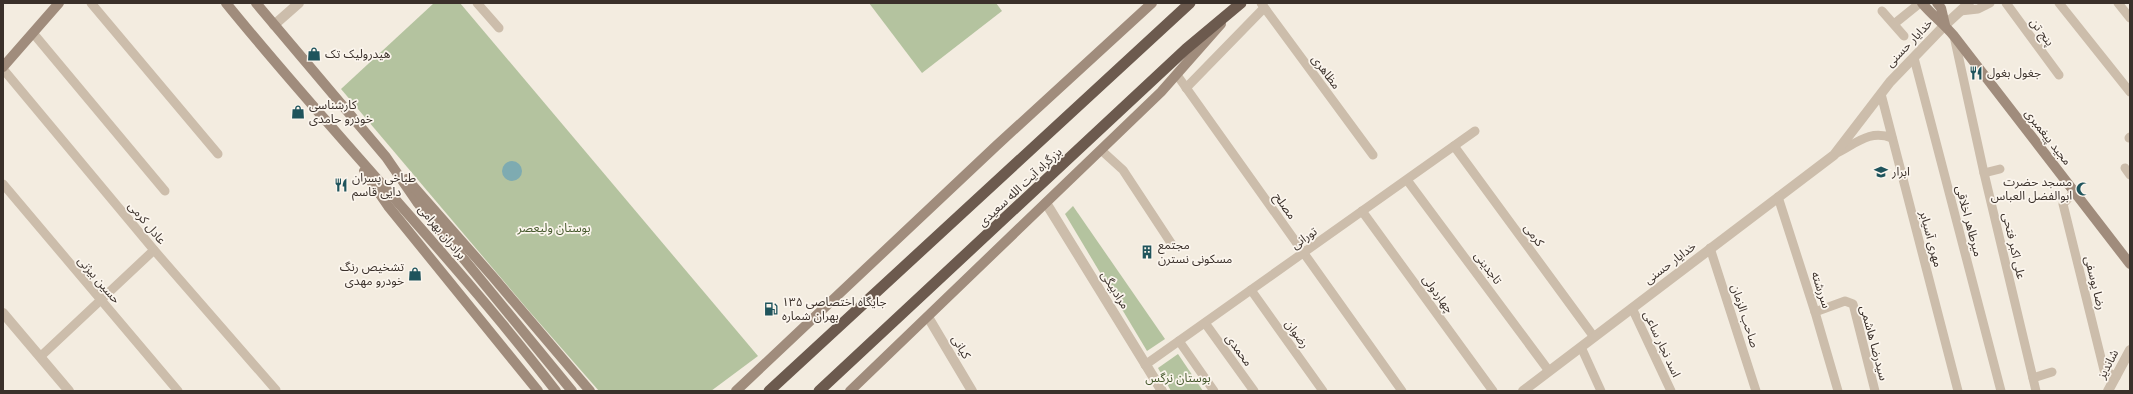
<svg xmlns="http://www.w3.org/2000/svg" width="2133" height="394" viewBox="0 0 2133 394" font-family="'Fira Sans','Noto Sans Arabic',sans-serif">
<rect width="100%" height="100%" fill="#f3ece0"/>
<g fill="#b4c39f">
<path d="M434 3H460L758 356 711 391H599L529 311 341 89Z"/>
<path d="M869 3H996L1002 11 922 73Z"/>
<path d="M1073 206 1165 339 1147 351 1065 214Z"/>
<path d="M1178 354 1203 391H1171L1158 368Z"/>
</g>
<circle fill="#7eabb1" cx="512" cy="171" r="10"/>
<g fill="none" stroke-linecap="round" stroke-linejoin="round">
<g stroke="#ccbdab" stroke-width="9">
<path d="M91 3 218 154"/>
<path d="M477 3 499 28"/>
<path d="M1261 3 1373 155"/>
<path d="M2006 3 2059 75"/>
<path d="M2059 3 2130 92"/>
<path d="M2118 3 2130 18"/>
<path d="M1882 11 1904 36"/>
<path d="M1960 11 1978 9 1990 3"/>
<path d="M1894 24 1920 3"/>
<path d="M33 33 165 191"/>
<path d="M1954 36 1984 173 2036 391"/>
<path d="M1914 58 2001 391"/>
<path d="M3 69 154 250 276 390"/>
<path d="M1177 75 1402 391"/>
<path d="M1186 88 1264 8"/>
<path d="M1881 94 1958 391"/>
<path d="M2129 138 2130 137"/>
<path d="M1454 146 1594 337"/>
<path d="M1101 150 1123 170 1173 246"/>
<path d="M1835 154C1856 144 1869 129 1892 138"/>
<path d="M2125 168 2130 175"/>
<path d="M1984 173 2000 169"/>
<path d="M1407 180 1549 371"/>
<path d="M3 184 178 391"/>
<path d="M2074 192 2063 204 2104 370 2116 377"/>
<path d="M1778 197 1815 312 1838 391"/>
<path d="M1362 211 1493 391"/>
<path d="M1710 248 1756 391"/>
<path d="M1251 290 1323 391"/>
<path d="M1632 308 1671 391"/>
<path d="M1815 312 1845 301 1853 304 1875 391"/>
<path d="M1205 323 1254 391"/>
<path d="M1179 341 1214 391"/>
<path d="M1581 347 1601 391"/>
<path d="M40 357 154 250"/>
<path d="M1145 365 1475 131"/>
<path d="M2033 378 2052 372"/>
</g>
<g stroke="#ccbdab" stroke-width="10">
<path d="M274 25 299 3"/>
<path d="M1046 203 1162 391"/>
<path d="M3 313 69 391"/>
<path d="M928 317 972 391"/>
<path d="M1523 391 1834 155 1890 82 1945 25 1969 3"/>
<path d="M2108 391 2130 350"/>
</g>
<g stroke="#a08c7c" stroke-width="10">
<path d="M226 3C333 135 452 256 556 391"/>
<path d="M256 3 386 157 417 202 572 391"/>
<path d="M1922 3C1932 15 1944 24 1954 36L2130 264"/>
<path d="M1937 3 1941 8 1945 25"/>
<path d="M3 67 59 3"/>
<path d="M364 171 388 206 538 391"/>
<path d="M407 179 493 277 590 391"/>
<path d="M736 391 996 146 1152 3"/>
<path d="M850 391 1161 92 1221 24"/>
</g>
<g stroke="#6c5a4e" stroke-width="11">
<path d="M769 391 1190 3"/>
<path d="M819 391 1186 49 1241 3"/>
</g>
</g>
<defs>
<g id="shop-bare" transform="scale(1.08)"><path d="M-5-2.5h2.3a2.7 3.5 0 0 1 5.4 0H5L5.5 6h-11ZM-1.5-2.5h3a1.5 2.3 0 0 0-3 0Z" fill="#1f545c" stroke="#fbf5ed" stroke-width="2.5" paint-order="stroke"/></g>
<g id="restaurant-bare" transform="scale(1.08)"><path d="M-5-6h1v4h1v-4h1v4h1v-4h1v5L-1.5 .5V6h-2V.5L-5-1ZM5-6V6H3V1.5H1.5Q1.5-4 5-6Z" fill="#1f545c" stroke="#fbf5ed" stroke-width="2.5" paint-order="stroke"/></g>
<g id="school-bare" transform="scale(1.08)"><path d="M0-5L7-2L0 1L-7-2ZM-4 1L0 2.5L4 1V4Q0 6-4 4Z" fill="#1f545c" stroke="#fbf5ed" stroke-width="2.5" paint-order="stroke"/></g>
<g id="mosque-bare" transform="scale(1.08)"><path d="M3.5-4.9A6 6 0 1 0 3.5 4.9A5 5 0 1 1 3.5-4.9Z" fill="#1f545c" stroke="#fbf5ed" stroke-width="2.5" paint-order="stroke"/></g>
<g id="building-bare" transform="scale(1.08)"><path d="M-4-6H4V6H1V3H-1V6H-4ZM-2.5-4.3h1.7v1.8h-1.7ZM.8-4.3h1.7v1.8H.8ZM-2.5-1h1.7V.8h-1.7ZM.8-1h1.7V.8H.8Z" fill="#1f545c" stroke="#fbf5ed" stroke-width="2.5" paint-order="stroke"/></g>
<g id="fuel-bare" transform="scale(1.08)"><path d="M-5.5-6h7V0h2V4h1.3V-2.5L3-4.5l.8-.8L6-3V5H2.5V1h-1V6h-7ZM-4.2-4.7v3.2H.2V-4.7Z" fill="#1f545c" stroke="#fbf5ed" stroke-width="2.5" paint-order="stroke"/></g>
</defs>
<g fill-rule="evenodd">
<use href="#shop-bare" x="314" y="54"/>
<use href="#restaurant-bare" x="1976" y="73"/>
<use href="#shop-bare" x="298" y="112"/>
<use href="#school-bare" x="1881" y="172"/>
<use href="#restaurant-bare" x="341" y="185"/>
<use href="#mosque-bare" x="2083" y="189"/>
<use href="#building-bare" x="1147" y="252"/>
<use href="#shop-bare" x="415" y="274"/>
<use href="#fuel-bare" x="771" y="309"/>
</g>
<g text-anchor="middle" dominant-baseline="central" stroke-width="3.5" stroke-linejoin="round" paint-order="stroke">
<g font-size="12" fill="#3a302a" stroke="#fbf5ed">
<text transform="translate(2042 32) rotate(53)">پنج تن</text>
<text transform="translate(1909 43) rotate(-46)">خدایار حسنی</text>
<text transform="translate(1326 72) rotate(53)">مظاهری</text>
<text transform="translate(2048 137) rotate(52)">مجید پیغمبری</text>
<text transform="translate(1020 187) rotate(-43)">بزرگراه آیت الله سعیدی</text>
<text transform="translate(1285 206) rotate(55)">مصلح</text>
<text transform="translate(1969 221) rotate(75)">میرطاهر اخلاقی</text>
<text transform="translate(147 223) rotate(50)">عادل کرمی</text>
<text transform="translate(442 232) rotate(50)">برادران بهرامی</text>
<text transform="translate(1534 235) rotate(54)">کرمی</text>
<text transform="translate(1304 238) rotate(-35)">تورانی</text>
<text transform="translate(1931 239) rotate(75)">مهری آسیابر</text>
<text transform="translate(2014 246) rotate(77)">علی اکبر فتحی</text>
<text transform="translate(1670 263) rotate(-37)">خدایار حسنی</text>
<text transform="translate(1488 268) rotate(53)">تاجدینی</text>
<text transform="translate(99 280) rotate(49)">حسین بیژنی</text>
<text transform="translate(2095 283) rotate(76)">رضا یوسفی</text>
<text transform="translate(1115 290) rotate(58)">مرادبیگی</text>
<text transform="translate(1821 290) rotate(72)">سررشته</text>
<text transform="translate(1438 294) rotate(54)">چهاردولی</text>
<text transform="translate(1745 316) rotate(72)">صاحب الزمان</text>
<text transform="translate(1297 334) rotate(54)">رضوان</text>
<text transform="translate(1874 343) rotate(75)">سیدرضا هاشمی</text>
<text transform="translate(1662 344) rotate(65)">اسد نجار ساعی</text>
<text transform="translate(961 347) rotate(59)">کیانی</text>
<text transform="translate(1239 350) rotate(54)">محمدی</text>
<text transform="translate(2108 364) rotate(-62)">شاندیز</text>
</g>
<g font-size="12" fill="#3a302a" stroke="#fbf5ed" text-anchor="start">
<text x="325" y="54">هیدرولیک تک</text>
<text x="1987" y="73">جغول بغول</text>
<text x="309" y="105">کارشناسی<tspan x="309" dy="14">خودرو حامدی</tspan></text>
<text x="1892" y="172">ابرار</text>
<text x="352" y="178">طباخی پسران<tspan x="352" dy="14">دایی قاسم</tspan></text>
<text x="2072" y="182" text-anchor="end">مسجد حضرت<tspan x="2072" dy="14">ابوالفضل العباس</tspan></text>
<text x="1158" y="245">مجتمع<tspan x="1158" dy="14">مسکونی نسترن</tspan></text>
<text x="404" y="267" text-anchor="end">تشخیص رنگ<tspan x="404" dy="14">خودرو مهدی</tspan></text>
<text x="782" y="302">۱۳۵ جایگاه اختصاصی<tspan x="782" dy="14">بهران شماره</tspan></text>
</g>
<g font-size="12" fill="#46592d" stroke="#fbf5ed">
<text x="554" y="228">بوستان ولیعصر</text>
<text x="1178" y="378">بوستان نرگس</text>
</g>
</g>
<rect width="2133" height="394" fill="none" stroke="#3a302a" stroke-width="8"/>
</svg>
